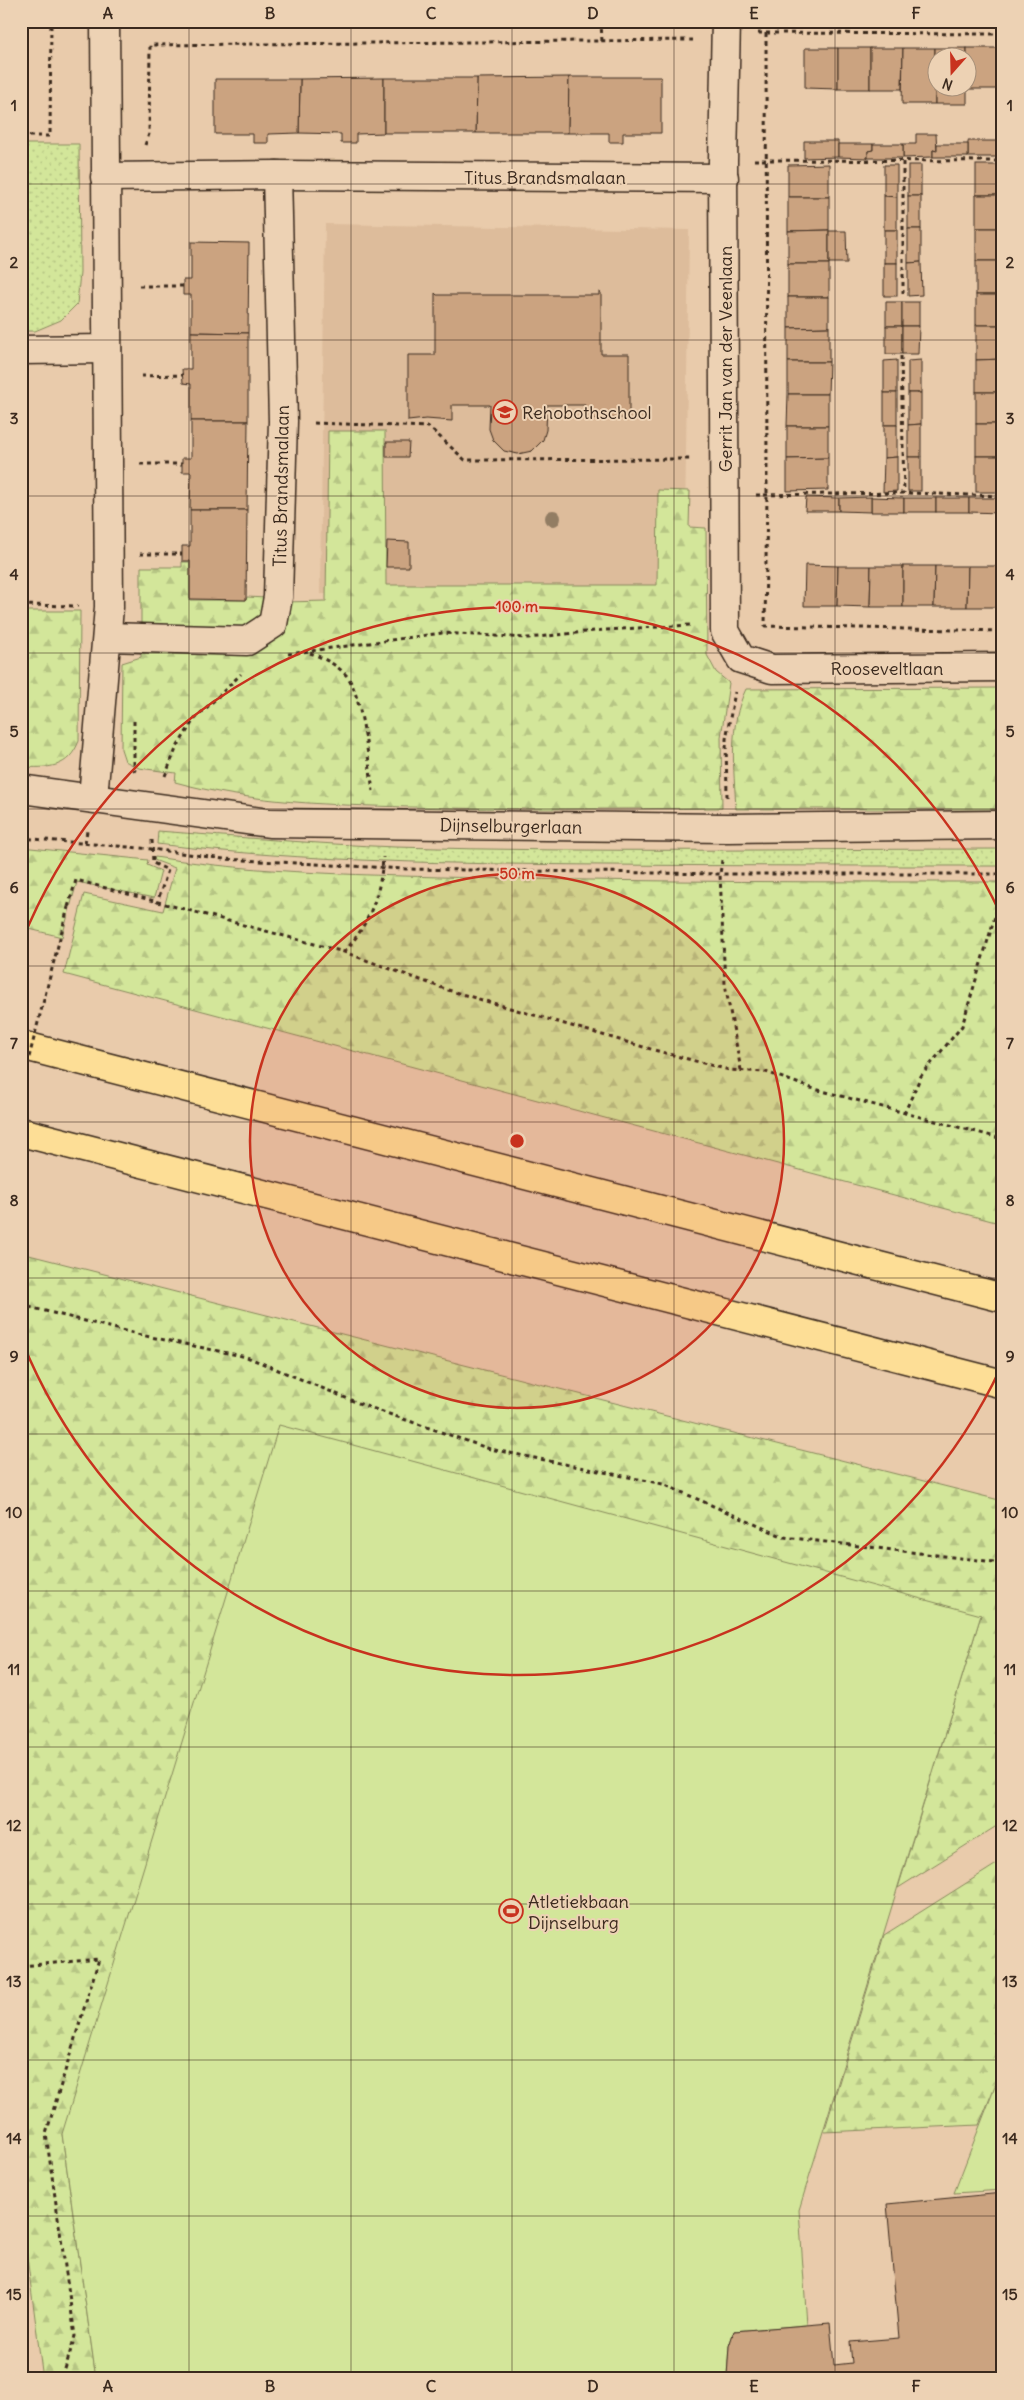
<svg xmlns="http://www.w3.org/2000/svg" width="1024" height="2400" viewBox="0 0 1024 2400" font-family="Delius,sans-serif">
<defs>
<pattern id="grass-dots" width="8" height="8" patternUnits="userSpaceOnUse" patternTransform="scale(1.25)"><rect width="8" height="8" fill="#d3e69a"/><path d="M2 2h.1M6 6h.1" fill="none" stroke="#b6c584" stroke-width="1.8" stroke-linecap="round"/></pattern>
<pattern id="forest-firs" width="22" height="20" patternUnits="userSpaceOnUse" patternTransform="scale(1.25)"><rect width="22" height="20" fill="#d3e69a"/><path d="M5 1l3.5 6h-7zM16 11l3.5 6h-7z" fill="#b6c584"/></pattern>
</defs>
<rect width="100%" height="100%" fill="#e9cbab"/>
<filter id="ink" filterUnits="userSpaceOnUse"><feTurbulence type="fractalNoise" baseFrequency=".02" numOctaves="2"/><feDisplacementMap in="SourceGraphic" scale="10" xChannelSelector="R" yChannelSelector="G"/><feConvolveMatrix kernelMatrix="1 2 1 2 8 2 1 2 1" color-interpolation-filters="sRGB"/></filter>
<g filter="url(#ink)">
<path fill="#ddbc9b" d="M325 224 689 230 684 600 320 594Z"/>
<g fill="url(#grass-dots)" stroke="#87885c">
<path d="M21 144H79L80 273 77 304 61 320 35 331H21Z"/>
<path d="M158 831C237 837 316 844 395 847 598 853 800 849 1003 849V866C871 866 739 866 607 865 457 864 306 862 157 844Z"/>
</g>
<g fill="url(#forest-firs)" stroke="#87885c">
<path d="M328 431H385L386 585H657L658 490 690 491 689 527 706 528 707 655 716 672 729 683 721 737 722 808C617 809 512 810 408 807 330 805 251 803 175 782L176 773 139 768 125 761 121 749 122 663 141 657V648L236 650 285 602 326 601Z"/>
<path d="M182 562H190V600H246L247 597 266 598 267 611 254 629 141 632V567H182Z"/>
<path d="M21 611H80L79 741C68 769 49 768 21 767Z"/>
<path d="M1003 688V809H736C734 768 728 726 746 689Z"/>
<path d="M21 847 148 860 147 865 161 871 154 898 77 882 62 937 21 927Z"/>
<path d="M155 857C262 874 370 875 478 878 653 882 828 882 1003 882V1224L64 974 84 894 163 911 175 868 154 860Z"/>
<path d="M21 1253 1003 1501V1822L898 1888 981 1615 62 2134 96 2379H43L21 2211Z"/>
<path d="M1003 1860V2066L979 2125 824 2132 884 1935Z"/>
</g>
<g fill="#d3e69a" stroke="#87885c">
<path d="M279 1425 981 1615 799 2210 807 2325 734 2331 729 2346 727 2376 738 2375V2379H96L62 2134Z"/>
<path d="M1003 2066V2190L954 2193Z"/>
</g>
<g fill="#cba380" stroke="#3b2a1e" fill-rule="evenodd">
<path d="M805 48H838V89L805 88Z"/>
<rect x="838" y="48" width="32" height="41"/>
<path d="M870 48H903L902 89H870Z"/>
<path d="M903 48H935V104H902Z"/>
<path d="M935 48H967V104H935ZM936 58H966V88H936Z"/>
<rect x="967" y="48" width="33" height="41"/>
<path d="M569 77 568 133H476L477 78Z"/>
<path d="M569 77H661V133H623V142H609V133H568Z"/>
<path d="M384 78V133L356 134V143H341V134L299 133 300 79Z"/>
<path d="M384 78H477L476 133H384Z"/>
<path d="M215 79H300L299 133 268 134V143H253V134H215Z"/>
<path d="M916 134H936L937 151 933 150V157L903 158V144H916Z"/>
<path d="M804 141H838V157L804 158Z"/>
<rect x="968" y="141" width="33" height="16"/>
<path d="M838 144H873V150L868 151V158L838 157Z"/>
<path d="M873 144H903V158H868V151L873 150Z"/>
<path d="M937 144H968V157H933V150L937 151Z"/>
<path d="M829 164V197H788V165Z"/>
<path d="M884 165H897V197L884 196Z"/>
<rect x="908" y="165" width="13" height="31"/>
<rect x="976" y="165" width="27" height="30"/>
<rect x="976" y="195" width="27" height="33"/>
<path d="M884 196 897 197V230H884Z"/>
<rect x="908" y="196" width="13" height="33"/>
<path d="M788 197H829V230L788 231Z"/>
<rect x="976" y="228" width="27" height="33"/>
<path d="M908 229H921V262L908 263Z"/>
<path d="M829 230V264H788V231Z"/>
<rect x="884" y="230" width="13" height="33"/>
<path d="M829 231H846L847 263H829Z"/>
<path d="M191 242 249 243 248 333 191 332V295H183V280H191Z"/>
<rect x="976" y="261" width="27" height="34"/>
<path d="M921 262 922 295 908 296V263Z"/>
<rect x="884" y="263" width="13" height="33"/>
<rect x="788" y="264" width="41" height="33"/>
<path d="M599 292 601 293V354H629V420L627 418 587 419 585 420V405H547L546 430 543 440 532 451 518 454 504 451 493 440 489 429 490 405H452V421L426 419 408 421V355H435V293L437 295H599Z"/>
<rect x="976" y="295" width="27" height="30"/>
<path d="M788 297H829V327L788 328Z"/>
<rect x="886" y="302" width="16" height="24"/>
<rect x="902" y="302" width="17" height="24"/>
<path d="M976 325H1003V359L976 360Z"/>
<rect x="886" y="326" width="16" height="28"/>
<path d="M902 326H919L918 354H902Z"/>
<path d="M829 327V362H788V328Z"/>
<path d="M191 332 248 333V421H191V384L183 383 182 369H191Z"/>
<path d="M1003 359V392H976V360Z"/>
<path d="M897 360V393H884V361Z"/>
<path d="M921 360V393H908V361Z"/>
<path d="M788 362H829L828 394H788Z"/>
<rect x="976" y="392" width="27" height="32"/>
<rect x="884" y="393" width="13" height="32"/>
<path d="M908 393H921V424L908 425Z"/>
<path d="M788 394H828V426H787Z"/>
<path d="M191 421H248L247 510H190L191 472H182V458H191Z"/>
<path d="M921 424V457H908V425Z"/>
<rect x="976" y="424" width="27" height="32"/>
<path d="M884 425H897V457L884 458Z"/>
<path d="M787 426H828V458L787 459Z"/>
<path d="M386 442H409L408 457H386Z"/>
<rect x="976" y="456" width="27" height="36"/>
<path d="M897 457V491L883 492 884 458Z"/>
<rect x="908" y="457" width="13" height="34"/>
<path d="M828 458V490L787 491V459Z"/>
<path d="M806 497 839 498V511H805Z"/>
<path d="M871 497 904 498V512H871Z"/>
<path d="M871 497V512L839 511V498Z"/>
<rect x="904" y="498" width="32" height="14"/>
<rect x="936" y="498" width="33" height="14"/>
<path d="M969 498H1002V513L969 512Z"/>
<path d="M190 510H247L246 600 190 599V561H182V546H190Z"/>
<path d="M387 541 409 542V567H386Z"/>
<path d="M805 565 838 566 837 606H804Z"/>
<path d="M838 566H871L870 607 837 606Z"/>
<path d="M871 566H903V607H870Z"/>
<path d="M903 566H935L934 607H903Z"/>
<path d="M935 566H968L967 607H934Z"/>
<path d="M968 566H1001L1000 607H967Z"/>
<path d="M1003 2193V2379H738V2375L727 2376 729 2346 734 2331 830 2323 834 2365 852 2363 850 2342 899 2338 887 2204Z"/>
</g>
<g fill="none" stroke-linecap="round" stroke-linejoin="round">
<g stroke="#3b2a1e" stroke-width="31">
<g id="street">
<path d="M726 21 723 161 725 631 741 659 772 669 1003 667"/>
<path d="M105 177 277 175 724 178"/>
<path d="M21 350 107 349"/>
<path d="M107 637 247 641 273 624 278 597 283 421 277 175"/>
<path d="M93 798 109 607 105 21"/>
</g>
</g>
<g stroke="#3b2a1e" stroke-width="31">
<path id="secondary" d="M21 789 269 823 727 828 1003 825"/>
</g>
<g stroke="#3b2a1e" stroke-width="31">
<g id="highway">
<path d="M21 1045 1003 1298"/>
<path d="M21 1132 1003 1384"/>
</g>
</g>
<g stroke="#3b2a1e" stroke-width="3" stroke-dasharray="4 4" stroke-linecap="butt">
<path d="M601 21 602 42"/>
<path d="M758 33 1003 34"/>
<path d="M766 33 767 494 765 626 1003 631"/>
<path d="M21 136H50L51 21"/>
<path d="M145 145 149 134 150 45 693 40"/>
<path d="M754 160 1003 161"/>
<path d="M903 162V293"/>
<path d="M139 286H183"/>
<path d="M901 356 904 493"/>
<path d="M141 376 183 375"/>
<path d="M314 423 429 427 465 460 693 459"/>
<path d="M140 464H182"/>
<path d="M756 495 904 493 1003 496"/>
<path d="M140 554H182"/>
<path d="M21 605 78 606"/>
<path d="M310 653C323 658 336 664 346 675 362 692 369 766 373 791"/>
<path d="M288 654 442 633 528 638 604 630 692 625"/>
<path d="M134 721V770L136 771"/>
<path d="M165 776 176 749 193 721 241 674"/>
<path d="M727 797 726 739 735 692"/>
<path d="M21 838 152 849 224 859 406 869 720 874H1003"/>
<path d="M152 840 153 863 168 870 157 903"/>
<path d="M85 843 87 831"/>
<path d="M722 860 720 874 725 984 741 1070"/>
<path d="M68 907 76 880 344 952 448 990 654 1050 729 1070 766 1072 811 1088 1003 1139"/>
<path d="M344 952C369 925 381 893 383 857"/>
<path d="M904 1114 921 1076 962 1026 1003 890"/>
<path d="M21 1305 141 1335 247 1357 363 1405 490 1449 663 1484 784 1537 1003 1563"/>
<path d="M21 1966 99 1959 46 2134 75 2336 62 2379"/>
<path d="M21 2366 23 2379"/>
</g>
<use href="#street" stroke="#edd2b4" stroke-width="28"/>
<use href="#secondary" stroke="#edd2b4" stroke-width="28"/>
<use href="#highway" stroke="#fdde96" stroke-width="28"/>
<path stroke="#3b2a1e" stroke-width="3" stroke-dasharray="4 4" stroke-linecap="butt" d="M21 1088 68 907"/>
</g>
<circle fill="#927d64" cx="553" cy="518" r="8"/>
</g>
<path fill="none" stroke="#3b2a1e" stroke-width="1" stroke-opacity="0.55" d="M189 21V2379M351 21V2379M512 21V2379M674 21V2379M835 21V2379M21 184H1003M21 340H1003M21 496H1003M21 653H1003M21 809H1003M21 966H1003M21 1122H1003M21 1278H1003M21 1434H1003M21 1591H1003M21 1747H1003M21 1904H1003M21 2060H1003M21 2216H1003"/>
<circle cx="517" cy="1141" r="267" fill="#c8321e" fill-opacity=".12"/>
<g fill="none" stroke="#c8321e" stroke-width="2.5">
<circle cx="517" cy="1141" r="267"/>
<path d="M1001 1367A534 534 0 0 1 22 1341M22 941A534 534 0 0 1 1001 915"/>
</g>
<defs>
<g id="school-ring" transform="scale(1.25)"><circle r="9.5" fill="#edd2b4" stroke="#c8321e" stroke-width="1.5"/><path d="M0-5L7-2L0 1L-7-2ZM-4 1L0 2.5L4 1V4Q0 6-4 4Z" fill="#c8321e"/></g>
<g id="stadium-ring" transform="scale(1.25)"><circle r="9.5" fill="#edd2b4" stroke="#c8321e" stroke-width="1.5"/><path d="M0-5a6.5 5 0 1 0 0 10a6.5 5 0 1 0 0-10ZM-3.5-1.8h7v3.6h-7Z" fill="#c8321e"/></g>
</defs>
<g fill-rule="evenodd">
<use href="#school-ring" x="505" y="412"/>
<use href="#stadium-ring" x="511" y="1911"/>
</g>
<g text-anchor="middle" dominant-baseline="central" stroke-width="4" stroke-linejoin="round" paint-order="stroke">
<g font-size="18" fill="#3b2a1e" stroke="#edd2b4">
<text x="545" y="177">Titus Brandsmalaan</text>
<text transform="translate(725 359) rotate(-90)">Gerrit Jan van der Veenlaan</text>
<text transform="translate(281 486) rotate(-89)">Titus Brandsmalaan</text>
<text x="887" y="668">Rooseveltlaan</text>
<text transform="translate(511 826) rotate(1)">Dijnselburgerlaan</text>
</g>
<g font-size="18" fill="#3b2a1e" stroke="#edd2b4" text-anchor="start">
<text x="522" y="412">Rehobothschool</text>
<text x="528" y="1901">Atletiekbaan<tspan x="528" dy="21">Dijnselburg</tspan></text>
</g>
</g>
<circle cx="517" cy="1141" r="8" fill="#c8321e" stroke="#edd2b4" stroke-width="2.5"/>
<g font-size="15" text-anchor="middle" font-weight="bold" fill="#c8321e" stroke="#edd2b4" stroke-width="4" stroke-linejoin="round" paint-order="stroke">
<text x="517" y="612">100 m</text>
<text x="517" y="879">50 m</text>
</g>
<rect width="1024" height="2400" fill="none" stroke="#edd2b4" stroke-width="55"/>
<g transform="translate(952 72) rotate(200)"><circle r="24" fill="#edd2b4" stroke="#a68f78"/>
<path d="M0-4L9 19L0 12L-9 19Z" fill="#c8321e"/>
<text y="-8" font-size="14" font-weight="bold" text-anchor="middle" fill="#3b2a1e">N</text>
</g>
<rect x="28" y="28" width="968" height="2344" fill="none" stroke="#3b2a1e" stroke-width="2"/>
<g font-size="16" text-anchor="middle" font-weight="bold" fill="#3b2a1e">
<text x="108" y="19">A</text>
<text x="270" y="19">B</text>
<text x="431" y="19">C</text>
<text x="593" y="19">D</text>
<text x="754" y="19">E</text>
<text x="916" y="19">F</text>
<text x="14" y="111">1</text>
<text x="1010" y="111">1</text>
<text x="14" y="268">2</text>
<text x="1010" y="268">2</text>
<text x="14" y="424">3</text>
<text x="1010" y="424">3</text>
<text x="14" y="580">4</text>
<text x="1010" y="580">4</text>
<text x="14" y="737">5</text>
<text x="1010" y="737">5</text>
<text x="14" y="893">6</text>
<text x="1010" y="893">6</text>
<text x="14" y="1049">7</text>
<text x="1010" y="1049">7</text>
<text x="14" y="1206">8</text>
<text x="1010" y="1206">8</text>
<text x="14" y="1362">9</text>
<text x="1010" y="1362">9</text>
<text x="14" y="1518">10</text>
<text x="1010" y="1518">10</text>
<text x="14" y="1675">11</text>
<text x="1010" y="1675">11</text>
<text x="14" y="1831">12</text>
<text x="1010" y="1831">12</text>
<text x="14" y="1987">13</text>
<text x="1010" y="1987">13</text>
<text x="14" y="2144">14</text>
<text x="1010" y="2144">14</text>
<text x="14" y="2300">15</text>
<text x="1010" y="2300">15</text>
<text x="108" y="2392">A</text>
<text x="270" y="2392">B</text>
<text x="431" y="2392">C</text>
<text x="593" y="2392">D</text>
<text x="754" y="2392">E</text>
<text x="916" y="2392">F</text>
</g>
</svg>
